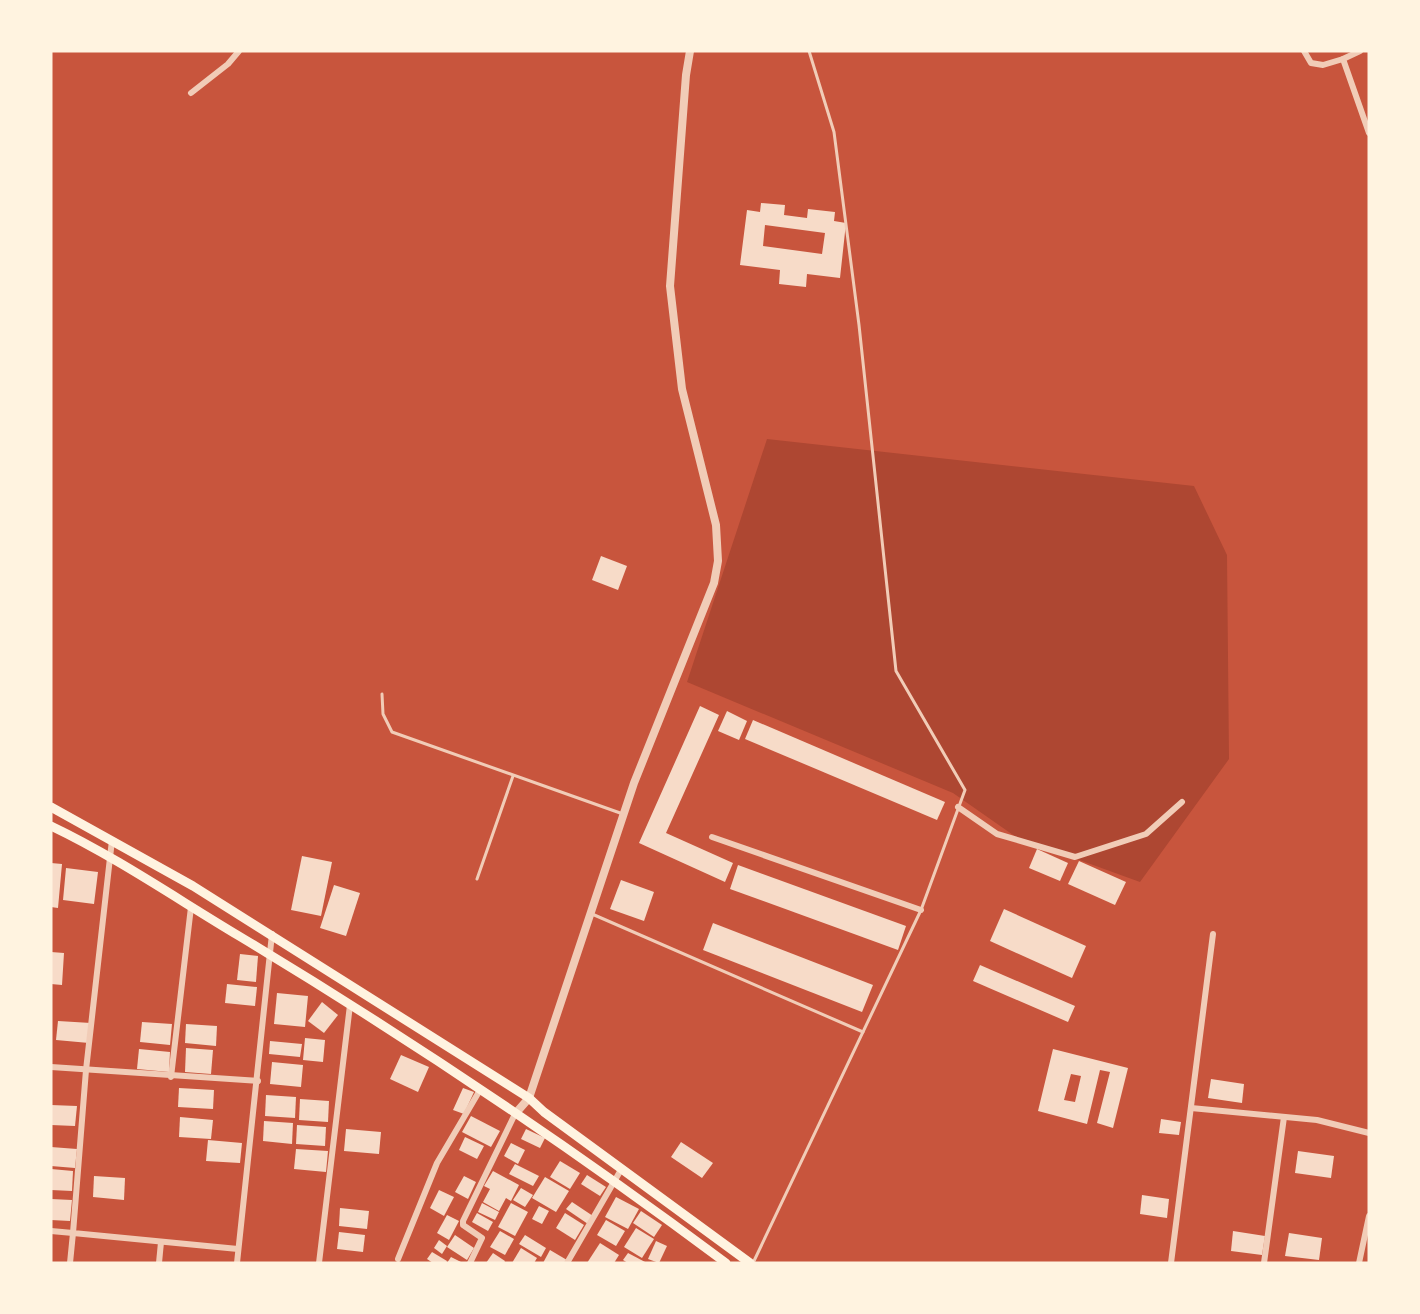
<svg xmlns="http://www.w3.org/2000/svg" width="1420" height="1314" viewBox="0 0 1420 1314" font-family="'PT Sans Narrow',sans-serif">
<rect width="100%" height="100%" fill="#c8553d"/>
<path fill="#ae4732" d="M767 439 1194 486 1227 555 1229 759 1140 882 1016 837 953 793 687 682Z"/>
<g fill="#f7dbc8" fill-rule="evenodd">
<path d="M761 203 785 205 784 215 807 218 808 209 835 212 834 221 846 223 840 278 807 274 806 287 779 284 780 270 740 265 747 210 760 212ZM765 225 825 233 822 254 763 246Z"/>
<path d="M601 556 627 566 618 590 592 580Z"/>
<path d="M700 706 719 715 666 833 733 863 725 882 639 843Z"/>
<path d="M727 711 747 721 739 740 718 731Z"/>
<path d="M753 720 945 802 937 820 745 739Z"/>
<path d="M1037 849 1068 863 1060 881 1029 868Z"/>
<path d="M302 856 332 862 321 916 291 910Z"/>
<path d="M1079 861 1126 882 1115 905 1068 884Z"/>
<path d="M51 863 62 864 58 908 51 907Z"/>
<path d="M738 865 906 926 898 950 730 889Z"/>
<path d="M66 868 98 872 94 904 63 900Z"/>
<path d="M621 880 654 892 644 921 610 909Z"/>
<path d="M334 885 360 893 346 936 320 928Z"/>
<path d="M1004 909 1086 946 1072 978 990 941Z"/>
<path d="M713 923 873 985 862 1012 703 950Z"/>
<path d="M51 952 64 953 62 985 51 984Z"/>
<path d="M240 954 258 956 256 982 237 980Z"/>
<path d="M980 965 1075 1006 1068 1022 973 981Z"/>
<path d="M227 984 257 987 255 1006 225 1003Z"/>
<path d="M277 993 308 996 305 1027 274 1024Z"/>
<path d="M322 1002 338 1015 324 1033 308 1021Z"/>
<path d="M58 1021 91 1023 89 1043 56 1040Z"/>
<path d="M142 1022 172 1024 170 1045 140 1042Z"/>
<path d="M186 1024 217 1026 216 1046 185 1043Z"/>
<path d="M305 1038 325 1040 323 1062 303 1060Z"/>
<path d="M270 1041 302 1044 300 1057 269 1054Z"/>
<path d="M186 1048 213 1050 211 1074 185 1072Z"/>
<path d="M139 1049 170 1052 169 1072 137 1069Z"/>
<path d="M1053 1049 1128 1068 1113 1128 1097 1123 1110 1072 1100 1070 1087 1124 1038 1111ZM1071 1074 1081 1076 1075 1102 1064 1100Z"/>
<path d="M401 1055 429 1067 418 1092 390 1079Z"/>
<path d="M272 1062 303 1065 301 1087 270 1084Z"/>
<path d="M1211 1079 1244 1084 1242 1103 1208 1098Z"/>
<path d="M179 1088 214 1090 213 1109 178 1107Z"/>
<path d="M463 1088 474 1092 464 1114 453 1110Z"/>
<path d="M266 1095 296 1097 295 1118 265 1116Z"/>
<path d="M300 1099 329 1101 328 1122 299 1120Z"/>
<path d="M51 1105 77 1106 75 1126 51 1125Z"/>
<path d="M471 1116 500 1131 491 1147 462 1132Z"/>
<path d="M180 1117 213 1120 211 1139 179 1137Z"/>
<path d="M1161 1119 1181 1122 1179 1135 1159 1133Z"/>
<path d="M264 1121 293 1123 292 1144 263 1141Z"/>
<path d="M297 1125 326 1127 325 1146 296 1144Z"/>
<path d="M346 1129 381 1132 379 1154 344 1151Z"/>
<path d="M526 1129 545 1138 540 1148 521 1139Z"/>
<path d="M465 1137 484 1146 477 1159 459 1150Z"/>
<path d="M208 1140 242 1143 240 1163 206 1161Z"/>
<path d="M681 1142 713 1163 702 1178 671 1157Z"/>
<path d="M511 1143 525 1150 518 1164 504 1156Z"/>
<path d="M51 1147 77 1149 75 1168 51 1166Z"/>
<path d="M296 1149 328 1151 326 1172 294 1169Z"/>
<path d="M1298 1151 1334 1156 1331 1178 1295 1173Z"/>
<path d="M560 1161 580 1173 570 1189 550 1177Z"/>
<path d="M515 1164 539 1176 533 1186 509 1174Z"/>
<path d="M51 1169 73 1171 72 1191 51 1190Z"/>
<path d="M493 1171 519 1185 511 1201 506 1198 499 1211 483 1202 490 1189 484 1186Z"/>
<path d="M587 1175 606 1187 600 1196 581 1184Z"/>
<path d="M94 1176 125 1178 124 1200 93 1197Z"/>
<path d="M464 1176 476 1182 468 1199 455 1192Z"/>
<path d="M545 1177 569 1191 556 1212 532 1198Z"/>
<path d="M521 1188 533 1195 525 1207 513 1200Z"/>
<path d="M439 1190 454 1197 444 1216 430 1208Z"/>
<path d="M1142 1195 1169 1199 1167 1218 1140 1214Z"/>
<path d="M616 1197 639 1209 628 1229 605 1217Z"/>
<path d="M51 1199 72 1200 70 1221 51 1220Z"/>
<path d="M572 1202 593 1216 588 1224 566 1209Z"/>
<path d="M482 1203 499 1212 495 1220 478 1212Z"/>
<path d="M511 1203 528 1212 515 1236 498 1227Z"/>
<path d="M539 1206 549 1211 542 1224 532 1219Z"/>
<path d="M340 1208 369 1211 367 1229 339 1226Z"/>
<path d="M641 1211 662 1225 654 1237 633 1223Z"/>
<path d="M477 1213 493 1222 488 1231 472 1222Z"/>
<path d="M565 1213 584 1225 575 1240 556 1228Z"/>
<path d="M447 1215 459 1221 449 1240 437 1233Z"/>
<path d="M606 1220 625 1231 616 1246 597 1235Z"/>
<path d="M636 1228 654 1239 642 1258 624 1247Z"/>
<path d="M500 1231 514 1239 505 1255 490 1247Z"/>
<path d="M1233 1231 1265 1236 1262 1255 1231 1251Z"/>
<path d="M339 1232 365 1235 363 1252 337 1249Z"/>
<path d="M1289 1233 1322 1238 1319 1260 1285 1256Z"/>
<path d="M455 1235 474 1248 467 1260 447 1247Z"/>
<path d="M525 1235 546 1248 541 1257 519 1244Z"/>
<path d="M439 1240 447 1246 442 1254 434 1248Z"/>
<path d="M656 1241 667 1246 659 1263 648 1259Z"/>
<path d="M600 1243 619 1255 614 1263H587Z"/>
<path d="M521 1248 537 1258 534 1263H512Z"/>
<path d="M550 1250 572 1263H543Z"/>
<path d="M432 1252 447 1261 446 1263H433L427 1259Z"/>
<path d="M493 1253 505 1261 504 1263H486Z"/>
<path d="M628 1253 647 1263H628L623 1260Z"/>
<path d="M451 1257 463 1263H447Z"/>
</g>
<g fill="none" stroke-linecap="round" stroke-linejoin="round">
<g stroke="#f1ccb7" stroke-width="3">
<path d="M382 694 383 714 392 732 623 814"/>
<path d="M477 879 513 776"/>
<path d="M592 914 863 1032"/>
<path d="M753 1263 921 910 965 790 896 671 859 325 834 132 809 51"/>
</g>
<g stroke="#f1ccb7" stroke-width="6">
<path d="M1304 51 1311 63 1323 65 1343 59 1369 133"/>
<path d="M1343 59 1360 51"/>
<path d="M191 93 228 64 239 51"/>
<path d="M958 807 997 834 1075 857 1146 834 1182 802"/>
<path d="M712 837 921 910"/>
<path d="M112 840 86 1070 73 1233 238 1249"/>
<path d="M51 1067 258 1081"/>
<path d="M171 1077 191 907"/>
<path d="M1191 1108 1317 1120 1369 1133"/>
<path d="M51 1231 73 1233 70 1263"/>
<path d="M398 1259 437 1163 480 1090"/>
<path d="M159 1263 161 1242"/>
<path d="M237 1263 272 934"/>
<path d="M319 1263 350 1005"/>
<path d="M470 1263 482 1238 463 1225V1221L515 1114"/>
<path d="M567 1263 622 1168"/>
<path d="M1171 1263 1213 934"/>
<path d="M1264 1263 1284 1117"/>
<path d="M1359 1263 1369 1216"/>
</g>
<path stroke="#f1ccb7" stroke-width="8" d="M515 1114 529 1098 634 783 714 583 718 561 716 525 682 389 670 286 686 75 690 51"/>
<g stroke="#fff3e0" stroke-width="9">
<path d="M51 807 193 886 529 1098 544 1112 750 1263"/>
<path d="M51 826C116 857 177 899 239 936 407 1037 569 1146 726 1263"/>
</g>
</g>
<rect width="1420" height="1314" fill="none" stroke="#fff3e0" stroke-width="105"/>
</svg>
